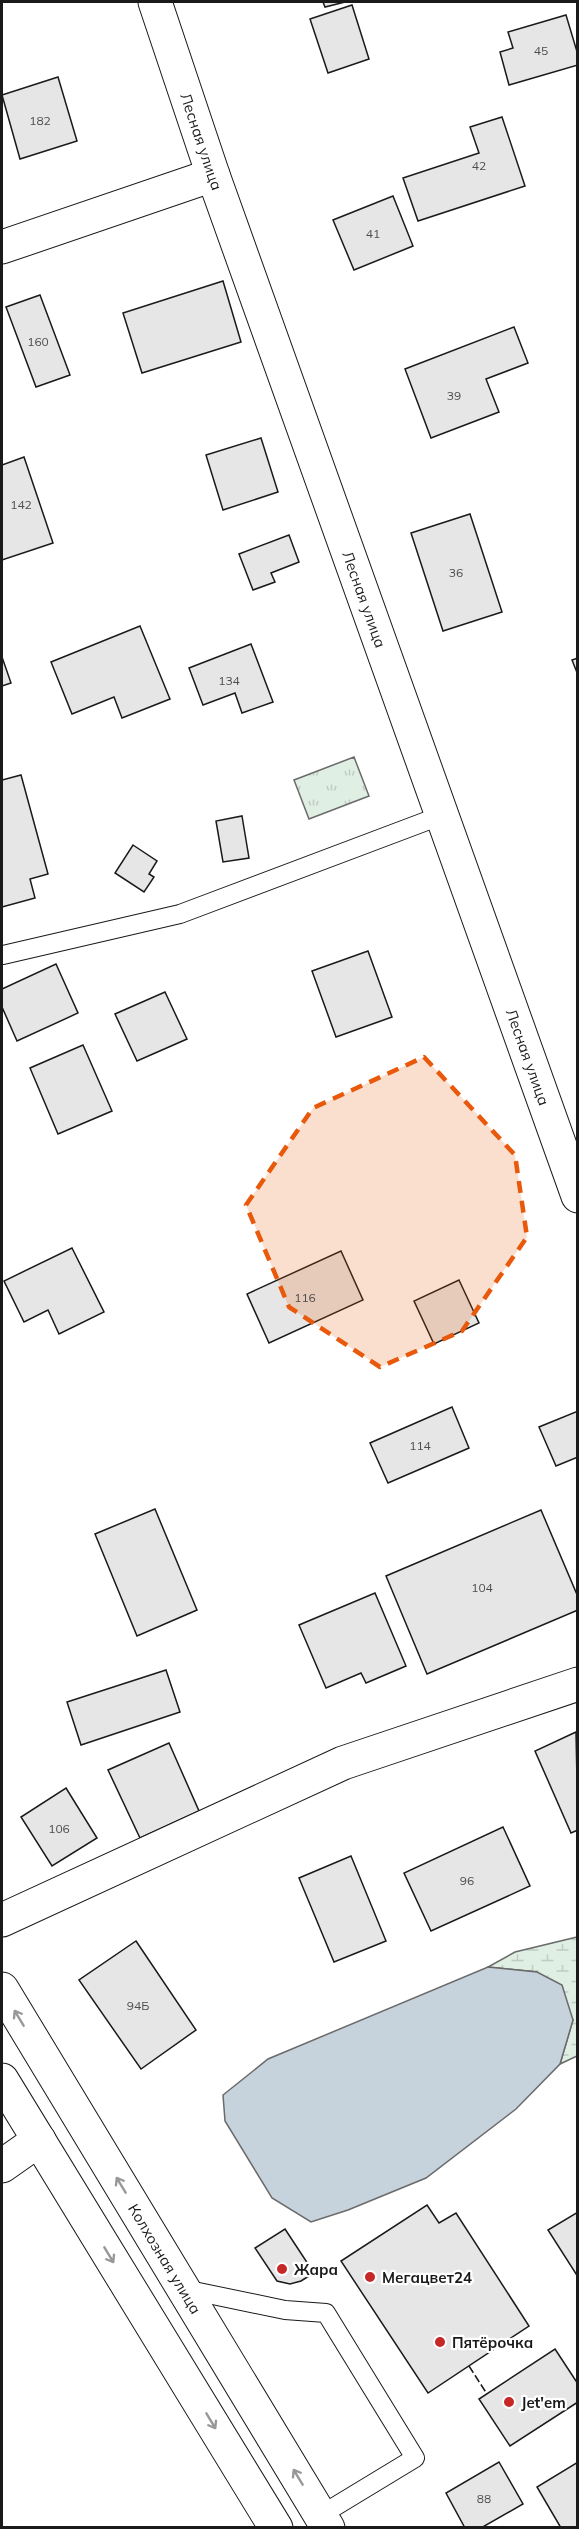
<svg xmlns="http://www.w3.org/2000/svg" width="579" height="2529" viewBox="0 0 579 2529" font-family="Mulish,sans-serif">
<defs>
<pattern id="wetland-marsh" width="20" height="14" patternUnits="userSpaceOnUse" patternTransform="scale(1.5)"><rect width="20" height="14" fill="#e0efe3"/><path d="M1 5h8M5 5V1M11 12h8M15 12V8" fill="none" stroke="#c0ccc2"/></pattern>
<pattern id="park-tufts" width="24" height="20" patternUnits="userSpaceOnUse" patternTransform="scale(1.5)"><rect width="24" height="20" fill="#e0efe3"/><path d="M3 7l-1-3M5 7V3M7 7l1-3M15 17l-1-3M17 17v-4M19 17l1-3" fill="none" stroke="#c0ccc2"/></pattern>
</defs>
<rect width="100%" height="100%" fill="#fff"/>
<path fill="url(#wetland-marsh)" stroke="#6a6a6a" stroke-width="1.5" d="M577 1937V2056L560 2064 573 2020 537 1972 488 1967 515 1952Z"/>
<path fill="url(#park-tufts)" stroke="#6a6a6a" stroke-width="1.5" d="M354 757 369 796 309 819 294 780Z"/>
<path fill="#c6d2dc" stroke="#6a6a6a" stroke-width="1.5" d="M488 1967 537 1972 562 1985 573 2020 560 2064 516 2109 426 2178 348 2210 311 2222 272 2198 225 2121 223 2095 268 2059Z"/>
<g fill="#e6e6e6" stroke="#1a1a1a" stroke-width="1.5">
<path d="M323 2H345L325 7Z"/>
<path d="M352 5 369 59 328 73 310 19Z"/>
<path d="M566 15 578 55V65L509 85 500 52 513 48 508 32Z"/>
<path d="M58 77 77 141 20 159 2 95Z"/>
<path d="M502 117 525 186 418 221 403 178 479 153 470 127Z"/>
<path d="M393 196 413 246 354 270 333 220Z"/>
<path d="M223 281 241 342 142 373 123 313Z"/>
<path d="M40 295 70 375 36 387 6 307Z"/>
<path d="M514 327 528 363 486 379 499 412 431 438 405 369Z"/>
<path d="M261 438 278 492 223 510 206 455Z"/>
<path d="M24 457 53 543 2 560V465Z"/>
<path d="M470 514 502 612 443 631 411 533Z"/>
<path d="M289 535 299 562 271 573 275 582 253 590 239 554Z"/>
<path d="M140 626 170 699 122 718 114 697 72 714 51 662Z"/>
<path d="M251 644 273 702 242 713 235 693 203 705 189 668Z"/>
<path d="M2 657 11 683 2 686Z"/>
<path d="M578 658V675L572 660Z"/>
<path d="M21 775 48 874 30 879 35 898 2 907V780Z"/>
<path d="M242 816 249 858 223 862 216 821Z"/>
<path d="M133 845 157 861 149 874 154 877 144 892 115 873Z"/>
<path d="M368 951 392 1017 336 1037 312 971Z"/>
<path d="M56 964 78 1013 17 1041 2 1007V989Z"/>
<path d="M165 992 187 1039 137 1061 115 1014Z"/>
<path d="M83 1045 112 1111 58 1134 30 1068Z"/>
<path d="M72 1248 104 1312 59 1334 48 1310 24 1322 4 1281Z"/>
<path d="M341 1251 363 1300 269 1343 247 1294Z"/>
<path d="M459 1280 479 1323 434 1344 414 1301Z"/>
<path d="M452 1407 469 1448 388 1483 370 1443Z"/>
<path d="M578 1411V1457L556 1466 539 1427Z"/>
<path d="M155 1509 197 1610 137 1636 95 1534Z"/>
<path d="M541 1510 578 1597V1610L427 1674 386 1576Z"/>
<path d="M375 1593 406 1666 366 1683 361 1673 326 1688 299 1625Z"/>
<path d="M166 1670 180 1712 81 1745 67 1702Z"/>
<path d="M576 1732 578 1830 571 1833 535 1751Z"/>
<path d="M169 1743 199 1811 140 1838 108 1770Z"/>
<path d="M66 1788 97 1838 52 1866 21 1817Z"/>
<path d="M503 1827 530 1886 431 1931 404 1873Z"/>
<path d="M351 1856 386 1941 334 1962 299 1878Z"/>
<path d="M136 1941 196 2030 141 2069 79 1980Z"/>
<path d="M427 2205 439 2223 456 2213 529 2326 428 2393 341 2261Z"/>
<path d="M578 2212V2277L548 2230Z"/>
<path d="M285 2229 314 2273 301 2281 290 2284 277 2281 255 2248Z"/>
<path d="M555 2349 578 2384V2402L510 2446 479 2399Z"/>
<path d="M499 2462 523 2504 481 2528H465L446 2493Z"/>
<path d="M578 2462V2528H561L537 2487Z"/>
</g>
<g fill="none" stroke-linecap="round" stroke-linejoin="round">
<g stroke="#1a1a1a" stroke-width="20">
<g id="lane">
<path d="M3 955 180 914 440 816"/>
<path d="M184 2289 285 2310 326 2313 415 2458 321 2515"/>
</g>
</g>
<g stroke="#1a1a1a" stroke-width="35">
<g id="street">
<path id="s1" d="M155 2 213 175 578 1196"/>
<path d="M2 247 213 175"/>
<path d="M2 1920 343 1763 578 1684"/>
<path d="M2 2166 39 2140"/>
</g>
</g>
<g stroke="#1a1a1a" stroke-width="35">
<g id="primary">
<path id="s2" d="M2 1989 328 2528"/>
<path d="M2 2080 276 2528"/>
</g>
</g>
<use href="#lane" stroke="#fff" stroke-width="18"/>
<use href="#street" stroke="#fff" stroke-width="33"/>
<use href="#primary" stroke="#fff" stroke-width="33"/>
<path stroke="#1a1a1a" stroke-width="1.5" stroke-dasharray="8 3" stroke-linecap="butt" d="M469 2366 487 2394"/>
</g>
<defs><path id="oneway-shaft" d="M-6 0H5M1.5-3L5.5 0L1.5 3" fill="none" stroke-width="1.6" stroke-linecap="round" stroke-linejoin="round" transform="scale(1.5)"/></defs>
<g stroke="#989898">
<use href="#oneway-shaft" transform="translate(19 2018) rotate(-121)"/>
<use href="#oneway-shaft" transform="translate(121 2185) rotate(-121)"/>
<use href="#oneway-shaft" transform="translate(109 2255) rotate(59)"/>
<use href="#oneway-shaft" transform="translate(211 2421) rotate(59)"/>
<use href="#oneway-shaft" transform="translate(298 2477) rotate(-121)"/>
</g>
<path fill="#e8590c" fill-opacity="0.2" stroke="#e8590c" stroke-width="4.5" stroke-dasharray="12 8" stroke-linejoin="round" d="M424 1057 515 1155 527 1237 462 1331 380 1367 289 1307 246 1205 313 1108Z"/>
<g fill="#c62828" stroke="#fff" stroke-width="2">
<circle cx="282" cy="2269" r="6"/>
<circle cx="370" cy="2277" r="6"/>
<circle cx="440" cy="2342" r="6"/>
<circle cx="509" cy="2402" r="6"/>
</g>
<g text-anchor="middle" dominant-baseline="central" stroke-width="4.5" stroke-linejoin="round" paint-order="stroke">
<g font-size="12" fill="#4d4d4d">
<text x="541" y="50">45</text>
<text x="40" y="120">182</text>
<text x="479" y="165">42</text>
<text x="373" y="233">41</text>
<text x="38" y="341">160</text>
<text x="454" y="395">39</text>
<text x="21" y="504">142</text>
<text x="456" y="572">36</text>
<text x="229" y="680">134</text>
<text x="305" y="1297">116</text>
<text x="420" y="1445">114</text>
<text x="482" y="1587">104</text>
<text x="59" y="1828">106</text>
<text x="467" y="1880">96</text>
<text x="138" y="2005">94Б</text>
<text x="484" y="2498">88</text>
</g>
<g font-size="15" fill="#1a1a1a" stroke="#fff">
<text stroke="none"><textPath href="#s1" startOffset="147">Лесная улица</textPath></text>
<text stroke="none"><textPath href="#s1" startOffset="633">Лесная улица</textPath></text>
<text stroke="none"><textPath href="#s1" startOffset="1119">Лесная улица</textPath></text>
<text stroke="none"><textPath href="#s2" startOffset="315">Колхозная улица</textPath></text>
</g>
<g font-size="15" font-weight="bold" fill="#1a1a1a" stroke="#fff" text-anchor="start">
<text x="294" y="2269">Жара</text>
<text x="382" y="2277">Мегацвет24</text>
<text x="452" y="2342">Пятёрочка</text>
<text x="521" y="2402">Jet'em</text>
</g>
</g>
<rect width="579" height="2529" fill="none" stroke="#1a1a1a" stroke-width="6"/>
</svg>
